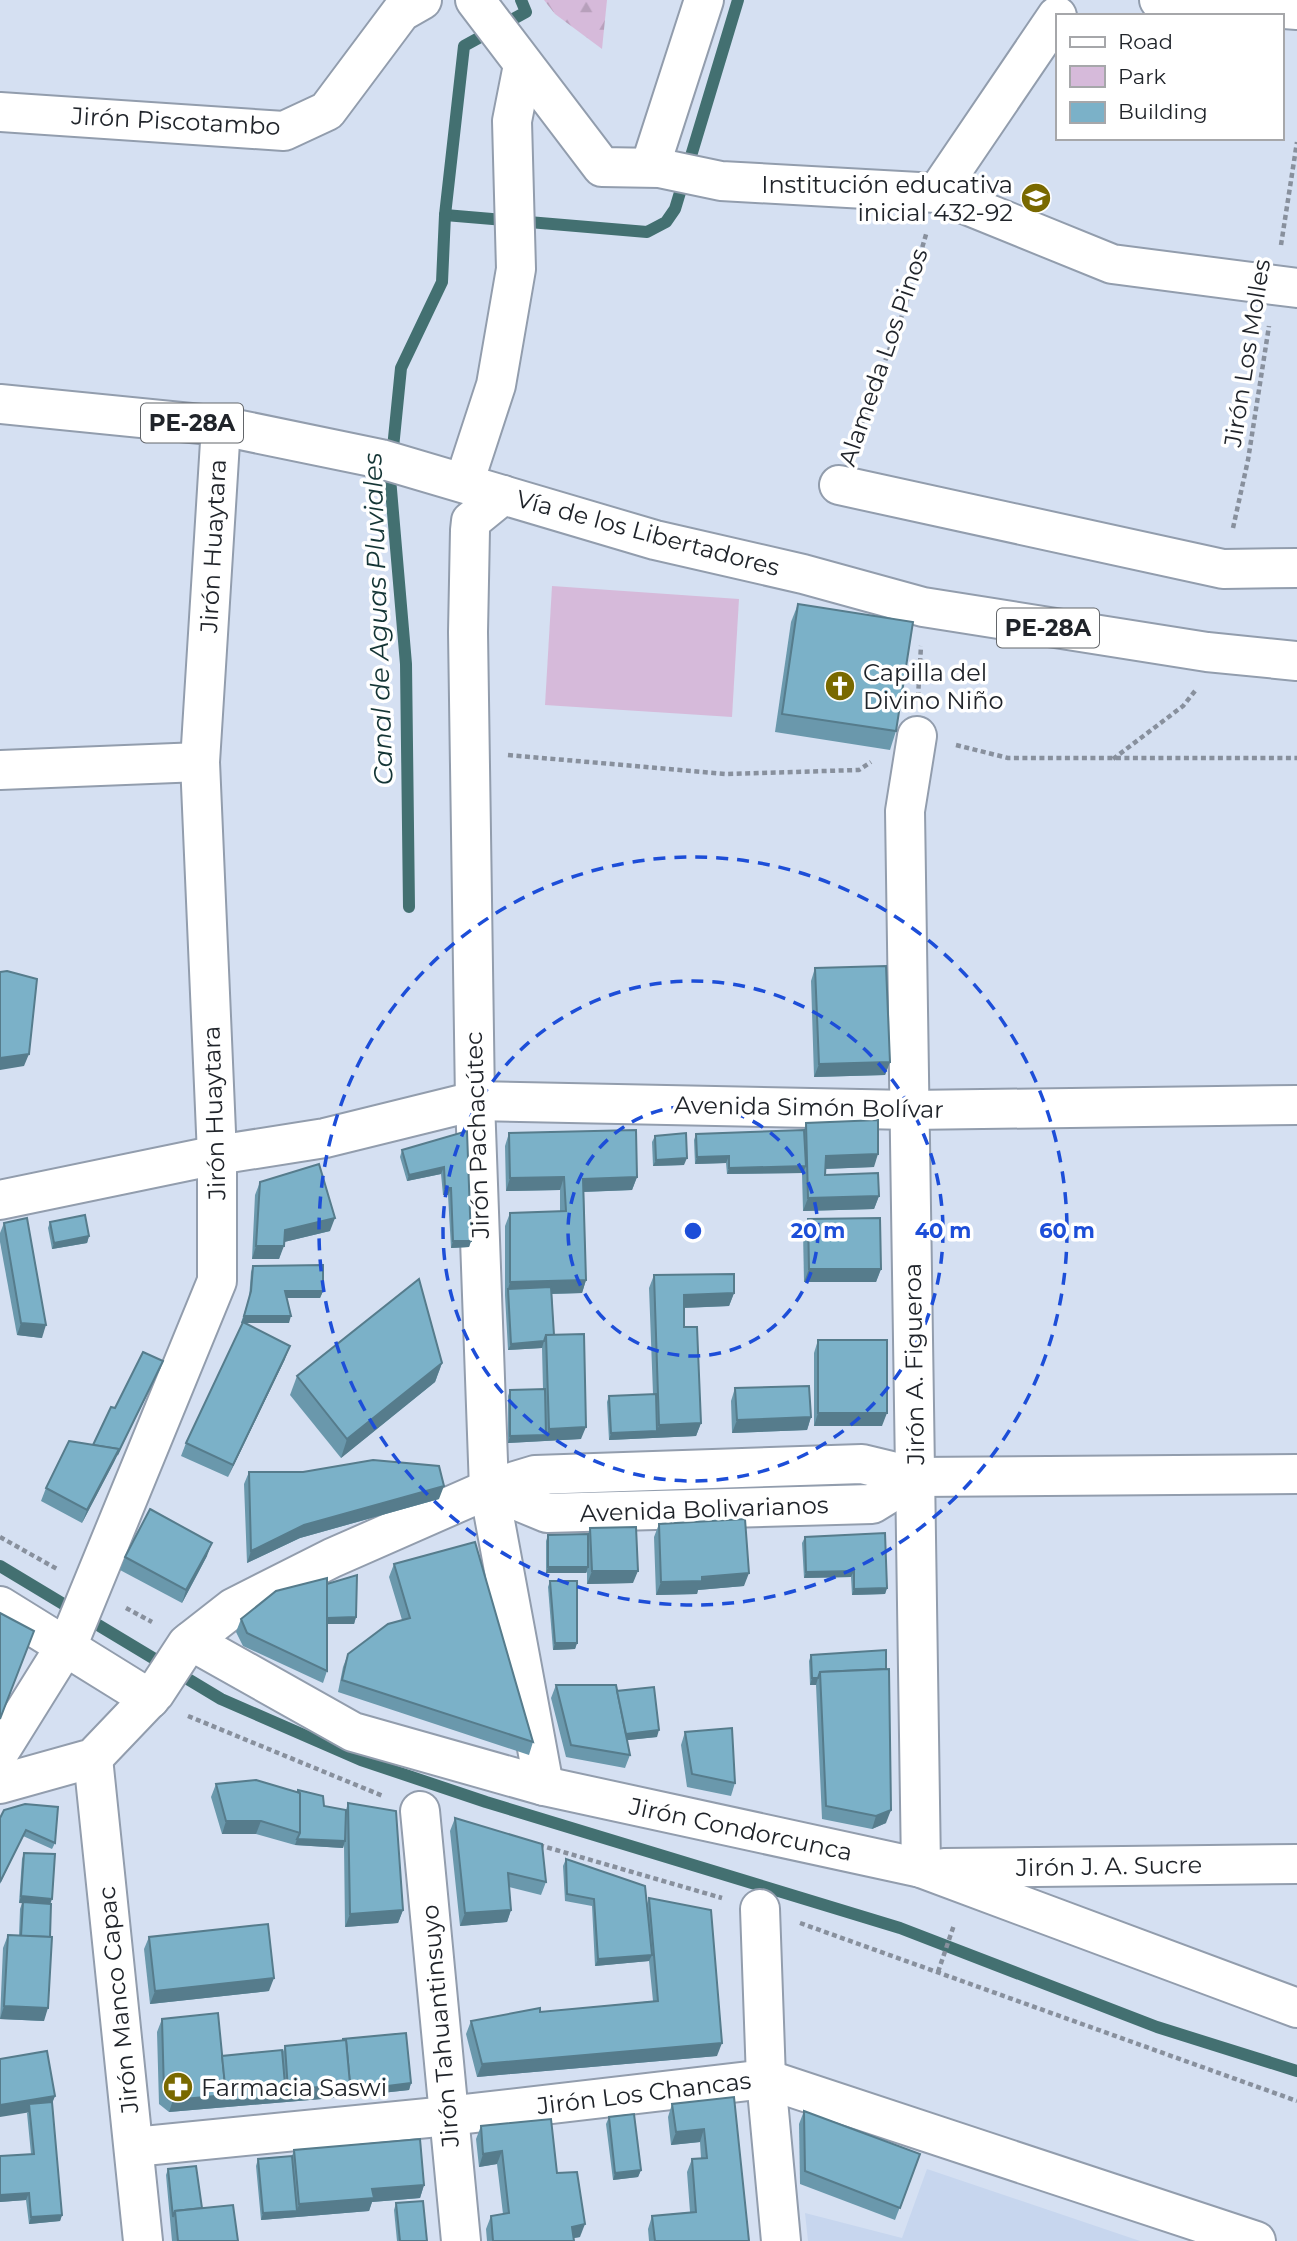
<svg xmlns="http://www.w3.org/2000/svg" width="1297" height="2241" viewBox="0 0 1297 2241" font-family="Montserrat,sans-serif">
<defs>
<pattern id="forest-firs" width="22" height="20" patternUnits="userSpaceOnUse" patternTransform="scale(1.75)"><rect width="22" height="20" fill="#d6bada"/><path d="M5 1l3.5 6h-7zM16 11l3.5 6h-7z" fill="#b7a0bb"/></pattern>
</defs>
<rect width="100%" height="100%" fill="#d5e0f2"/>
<path fill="#c7d6ee" d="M927 2169 1140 2241H808L805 2213 902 2238Z"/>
<path fill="#d6bada" d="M552 586 739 599 732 717 545 705Z"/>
<path fill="url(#forest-firs)" d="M544 0H607L602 49 555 14Z"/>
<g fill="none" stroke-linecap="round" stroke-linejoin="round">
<g stroke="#437071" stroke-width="12">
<path d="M445 215 647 232 666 222 675 209 738 0"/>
<path d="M409 907 406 664 390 478 401 368 442 282 445 215 464 46 526 12 521 0"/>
<path d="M0 1566 221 1699 361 1760 486 1802 900 1928 1157 2027 1297 2071"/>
</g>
<g stroke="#929dad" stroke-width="42">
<g id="minor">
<path d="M475 0 602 167 659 168 721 181 937 193 1112 264 1297 288"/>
<path d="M1159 0 1297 10"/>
<path d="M0 112 284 131 327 111 401 12 422 0"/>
<path d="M650 167 704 0"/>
<path d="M937 193 1057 16"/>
<path d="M464 483 496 385 516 269 512 121 523 65"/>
<path d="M839 485 1223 569 1297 568"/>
<path d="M503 495 471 521 470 530 468 632 475 1101 489 1489 544 1786"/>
<path d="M917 736 905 811 921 1868"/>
<path d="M0 770 200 762"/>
<path d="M0 1200 217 1155 325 1138 475 1101 910 1110 1297 1105"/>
<path d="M489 1489 547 1513 872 1504 916 1477"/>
<path d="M0 1606 150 1699"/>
<path d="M191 1641 353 1732 544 1786 921 1868 1297 2008"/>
<path d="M0 1751 71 1637 217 1281V1155L200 762 221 426"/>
<path d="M93 1758 143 2241"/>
<path d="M0 1784 93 1758 155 1693 187 1644 233 1608 332 1558 489 1489 535 1475 862 1464 916 1477 1297 1474"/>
<path d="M420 1811 461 2241"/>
<path d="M944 1868 1297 1864"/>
<path d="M760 1909 766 2079 781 2241"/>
<path d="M134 2147 448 2116 766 2079 1256 2241"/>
</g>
</g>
<g stroke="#929dad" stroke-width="42">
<path id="trunk" d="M0 404 221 426 381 459 655 540 803 574 923 607 1207 652 1297 661"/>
</g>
<g stroke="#88909d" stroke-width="4.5" stroke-dasharray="5 3.5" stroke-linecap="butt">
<path d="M1281 245 1297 142"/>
<path d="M853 448 905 307 927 231"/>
<path d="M1233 528 1248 460 1269 326"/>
<path d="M918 697 921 646"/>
<path d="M956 745 1008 758H1297"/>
<path d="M508 755 726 774 859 770 871 762"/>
<path d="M1113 759 1183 706 1195 691"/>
<path d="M0 1537 57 1569"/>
<path d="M126 1608 152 1622"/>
<path d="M188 1716 383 1796"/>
<path d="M539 1845 722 1898"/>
<path d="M800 1923 1297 2101"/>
<path d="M938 1972 954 1925"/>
</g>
<use href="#minor" stroke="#fff" stroke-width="38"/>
<use href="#trunk" stroke="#fff" stroke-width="38"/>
</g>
<g fill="#6a98ac">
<path d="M798 604 896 731 890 750 775 732 791 622Z"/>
<path d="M815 968 890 1062 885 1075 814 1077 811 981Z"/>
<path d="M806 1123 874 1167 825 1169V1175L879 1196 874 1209 803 1211 802 1173 727 1174 726 1163 695 1164 694 1140 696 1134 804 1130Z"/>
<path d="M467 1131 471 1241 469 1247 451 1248 448 1195H443L441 1174 407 1181 400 1157 402 1150Z"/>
<path d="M509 1133 637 1177 632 1190 584 1192 586 1280 582 1293 552 1294 554 1335 581 1439 508 1443V1396L510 1390 543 1389 542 1348 508 1350 505 1295V1226L510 1213 560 1211V1190L506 1191 505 1146Z"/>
<path d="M655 1136 684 1165 653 1166 652 1142Z"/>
<path d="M260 1182 330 1231 284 1242 279 1259H252L255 1195Z"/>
<path d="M808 1219 881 1269 876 1282H804L803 1232Z"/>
<path d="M50 1222 89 1236 87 1243 52 1249 48 1228Z"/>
<path d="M4 1223 42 1338 17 1335 0 1242V1233Z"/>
<path d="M253 1266 323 1291 320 1298H286L289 1323H244L285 1359 228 1477 181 1456 186 1443 243 1323H241L249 1298 251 1272Z"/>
<path d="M654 1275 734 1293 729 1306 684 1308V1327L701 1423 696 1436 609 1440 607 1402 609 1396 653 1394 649 1288Z"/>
<path d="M818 1340 882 1426H814V1353Z"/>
<path d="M442 1363 435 1382 341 1458 290 1395 297 1376Z"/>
<path d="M161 1367 114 1462 82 1523 41 1501 46 1488 93 1445 115 1408Z"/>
<path d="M735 1388 811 1417 807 1430 732 1433 731 1401Z"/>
<path d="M249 1472 439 1499 300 1538 247 1563 244 1484Z"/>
<path d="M659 1524 744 1586 698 1590 697 1594 656 1595 654 1537Z"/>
<path d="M590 1528 633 1583 587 1584V1572L586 1573H546V1541L548 1535 588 1534Z"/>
<path d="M805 1537 887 1588 885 1594 852 1595 851 1577 804 1578 802 1543Z"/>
<path d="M207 1556 182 1603 120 1570 125 1557Z"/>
<path d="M394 1564 533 1742 529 1755 338 1692 343 1667 348 1654 402 1620 389 1577Z"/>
<path d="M550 1581 577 1643 575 1649 553 1650 548 1587Z"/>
<path d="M327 1584 356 1617 354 1624H327V1671L323 1683 243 1646 236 1632 241 1619Z"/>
<path d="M811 1655 886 1823 872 1829 822 1819 816 1685H810L809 1661Z"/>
<path d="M556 1685 617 1691 657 1737 627 1740 630 1755 625 1768 566 1757 551 1698Z"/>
<path d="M685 1732 735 1783 731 1796 687 1787 681 1745Z"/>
<path d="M216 1784 298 1792V1790L324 1806 346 1810 348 1803 403 1910 398 1923 345 1927 344 1844 343 1848 295 1845 256 1834H222L211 1797Z"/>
<path d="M0 1818 55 1843 52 1849 23 1836 0 1884Z"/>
<path d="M455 1818 546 1882 541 1895 509 1887 511 1910 507 1922 460 1926 450 1831Z"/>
<path d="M24 1853 50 1904 44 2021 0 2019 3 1948 8 1935 19 1936 20 1909 22 1903H19L22 1859Z"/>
<path d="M566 1859 647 1904 649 1898 717 2056 477 2077 466 2034 471 2021 540 2012 653 2001 649 1961 595 1966 592 1906 565 1901 563 1866Z"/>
<path d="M149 1937 269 1991 150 2004 144 1949Z"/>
<path d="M162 2019 222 2056 282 2054 285 2046 342 2041 343 2039 411 2083 409 2090 345 2097 169 2112 159 2104 157 2032Z"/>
<path d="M55 2096 52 2102 62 2215 60 2221 29 2224 26 2200 0 2202V2156L31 2154 27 2113Z"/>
<path d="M734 2097 749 2241H649L648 2229 652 2216 690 2212 687 2172 692 2159 701 2158 700 2142 671 2145 668 2117 672 2104Z"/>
<path d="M804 2111 920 2154 895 2220 800 2184 799 2124Z"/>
<path d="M609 2117 641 2170 638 2177 613 2180 606 2124Z"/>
<path d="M481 2126 557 2173 580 2237 574 2238V2241H487L486 2229 491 2216 503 2214 497 2164 479 2167 476 2139Z"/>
<path d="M294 2150 424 2185 420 2198 372 2202 369 2211 261 2220 256 2166 258 2159 292 2156Z"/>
<path d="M168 2169 202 2208 238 2241H172L166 2175Z"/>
<path d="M396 2203 427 2241H397L394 2210Z"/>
</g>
<g fill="#567c8c">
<path d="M29 1054 24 1066 0 1070V1058Z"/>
<path d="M890 1062 885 1075 814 1077 819 1064Z"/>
<path d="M878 1154 874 1167 821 1169 826 1156Z"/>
<path d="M729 1156 726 1163 695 1164 697 1157Z"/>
<path d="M687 1158 684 1165 653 1166 656 1160Z"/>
<path d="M806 1166 803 1173 727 1174 729 1168Z"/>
<path d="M444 1167 441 1174 407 1181 409 1175Z"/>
<path d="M564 1177 560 1190 506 1191 510 1178Z"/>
<path d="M637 1177 632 1190 579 1192 583 1179Z"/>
<path d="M445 1188H451L448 1195H443Z"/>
<path d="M879 1196 874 1209 803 1211 808 1198Z"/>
<path d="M335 1218 330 1231 280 1243 285 1230Z"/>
<path d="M89 1236 87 1243 52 1249 54 1243Z"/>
<path d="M453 1241H471L469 1247 451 1248Z"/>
<path d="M256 1246H284L279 1259H252Z"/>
<path d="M809 1269H881L876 1282H804Z"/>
<path d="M586 1280 582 1293 508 1295V1289L510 1282Z"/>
<path d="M285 1291H323L320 1298H282Z"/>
<path d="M734 1293 729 1306 679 1308 684 1295Z"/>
<path d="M244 1316H291L289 1323H241Z"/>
<path d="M21 1323 46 1325 42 1338 17 1335Z"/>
<path d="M544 1341 542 1348 508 1350 511 1344Z"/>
<path d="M290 1346 285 1359 228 1477 233 1465Z"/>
<path d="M163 1361 114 1462 82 1523 87 1510Z"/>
<path d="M442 1363 435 1382 341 1458 347 1439Z"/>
<path d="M818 1413H887L882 1426H814Z"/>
<path d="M811 1417 807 1430 732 1433 737 1420Z"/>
<path d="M701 1423 696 1436 609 1440 611 1433 657 1431 659 1425Z"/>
<path d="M586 1427 581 1439 508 1443 510 1436 546 1435 549 1429Z"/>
<path d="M444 1486 439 1499 300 1538 247 1563 251 1551 304 1525Z"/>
<path d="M212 1543 207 1556 182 1603 186 1590Z"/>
<path d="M548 1567H588L586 1573H546Z"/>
<path d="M592 1571H638L633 1583 587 1584Z"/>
<path d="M854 1571 851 1577 804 1578 806 1572Z"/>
<path d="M749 1573 744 1586 698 1590 697 1594 656 1595 661 1582Z"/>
<path d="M887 1588 885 1594 852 1595 854 1589Z"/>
<path d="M356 1617 354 1624H323L325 1618Z"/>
<path d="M555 1643H577L575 1649 553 1650Z"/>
<path d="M812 1678H818L816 1685H810Z"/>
<path d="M659 1730 657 1737 619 1741 622 1735Z"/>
<path d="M891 1810 886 1823 872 1829 876 1816Z"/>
<path d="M226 1821H261L256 1834H222Z"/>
<path d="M297 1839 345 1841 343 1848 295 1845Z"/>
<path d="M21 1896 52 1899 50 1905 19 1903Z"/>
<path d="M403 1910 398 1923 345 1927 350 1914Z"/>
<path d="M511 1910 507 1922 460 1926 465 1913Z"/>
<path d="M652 1955 649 1961 595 1966 598 1959Z"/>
<path d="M274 1978 269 1991 150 2004 155 1991Z"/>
<path d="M4 2006 48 2008 44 2021 0 2019Z"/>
<path d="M722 2043 717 2056 477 2077 482 2064Z"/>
<path d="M411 2083 409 2090 345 2097 169 2112 173 2100 226 2095 286 2096 288 2090 350 2084Z"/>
<path d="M55 2096 50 2109 0 2117V2105Z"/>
<path d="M704 2129 700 2142 671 2145 676 2132Z"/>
<path d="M502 2151 497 2164 479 2167 483 2154Z"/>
<path d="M641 2170 638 2177 613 2180 615 2173Z"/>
<path d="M424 2185 420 2198 372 2202 369 2211 261 2220 263 2213 297 2211 299 2204 372 2189Z"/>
<path d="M29 2193 26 2200 0 2202V2195Z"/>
<path d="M62 2215 60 2221 29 2224 31 2217Z"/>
<path d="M585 2224 580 2237 568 2239 572 2227Z"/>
</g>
<g fill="#7bb1c8" stroke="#567c8c" stroke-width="2">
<path d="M798 604 913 622 896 731 782 714Z"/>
<path d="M886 966 890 1062 819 1064 815 968Z"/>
<path d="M7 971 37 979 29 1054 0 1058V972Z"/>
<path d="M878 1120V1154L826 1156 825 1175 878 1173 879 1196 808 1198 806 1123Z"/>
<path d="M636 1130 637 1177 583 1179 586 1280 510 1282V1213L566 1211 564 1177 510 1178 509 1133Z"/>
<path d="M804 1130 806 1166 729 1168V1156L697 1157 696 1134Z"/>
<path d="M467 1131 471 1241H453L451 1188H445L444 1167 409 1175 402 1150Z"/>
<path d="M686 1133 687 1158 656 1160 655 1136Z"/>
<path d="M319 1164 335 1218 285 1230 284 1246H256L260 1182Z"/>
<path d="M85 1215 89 1236 54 1243 50 1222Z"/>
<path d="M27 1218 46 1325 21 1323 4 1223Z"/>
<path d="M880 1218 881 1269H809L808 1219Z"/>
<path d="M323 1265V1291H285L291 1316H244L251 1291 253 1266Z"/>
<path d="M734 1274V1293L684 1295V1327H697L701 1423 659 1425 654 1275Z"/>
<path d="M419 1279 442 1363 347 1439 297 1376Z"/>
<path d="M551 1287 554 1335H546L544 1341 511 1344 508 1289Z"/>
<path d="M243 1322 290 1346 233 1465 186 1443Z"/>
<path d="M584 1334 586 1427 549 1429 546 1335Z"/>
<rect x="818" y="1340" width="69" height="73"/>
<path d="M143 1352 163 1361 117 1455 119 1449 93 1445 111 1407 115 1408Z"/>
<path d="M809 1386 811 1417 737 1420 735 1388Z"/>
<path d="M545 1389 546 1435 510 1436V1390Z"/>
<path d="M656 1394 657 1431 611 1433 609 1396Z"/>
<path d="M69 1441 119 1449 87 1510 46 1488Z"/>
<path d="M373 1460 439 1466 444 1486 304 1525 251 1551 249 1472H303Z"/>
<path d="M150 1509 212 1543 186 1590 125 1557Z"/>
<path d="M745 1519 749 1573 702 1577V1581L661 1582 659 1524Z"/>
<path d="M636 1527 638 1571H592L590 1528Z"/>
<path d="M885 1533 887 1588 854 1589V1571L806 1572 805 1537Z"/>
<path d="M588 1534V1567H548V1535Z"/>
<path d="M475 1542 533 1742 342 1680 348 1654 388 1624 410 1618 394 1564Z"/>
<path d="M357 1575 356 1617 327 1618V1584Z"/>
<path d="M327 1578V1671L247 1633 241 1619 276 1591Z"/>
<path d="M550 1581H577V1643H555Z"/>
<path d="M0 1613 34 1631 0 1719Z"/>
<path d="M886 1650V1669L820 1672 818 1678H812L811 1655Z"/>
<path d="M889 1669 891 1810 876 1816 826 1806 820 1672Z"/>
<path d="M556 1685H616L630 1755 571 1745Z"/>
<path d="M654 1687 659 1730 626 1734 617 1691Z"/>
<path d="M732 1728 735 1783 692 1774 685 1732Z"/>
<path d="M256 1780 300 1793V1833L261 1821H226L216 1784Z"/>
<path d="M298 1790 323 1796 324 1806 346 1810 345 1841 297 1839 300 1833V1793L298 1792Z"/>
<path d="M348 1803 396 1811 403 1910 350 1914Z"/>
<path d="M25 1804 58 1807 55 1843 26 1830 0 1882V1818L4 1810Z"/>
<path d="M455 1818 542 1844 546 1882 508 1873 511 1910 465 1913Z"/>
<path d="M24 1853 55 1854 52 1899 21 1896Z"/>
<path d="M566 1859 645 1886 652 1955 598 1959 594 1899 567 1894Z"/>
<path d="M649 1898 711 1910 722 2043 482 2064 471 2021 540 2008V2012L658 2001Z"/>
<path d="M23 1902 51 1904 50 1937 21 1936Z"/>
<path d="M268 1924 274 1978 155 1991 149 1937Z"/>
<path d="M8 1935 52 1937 48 2008 4 2006Z"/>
<path d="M218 2013 226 2095 173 2100 164 2092 162 2019Z"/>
<path d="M406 2033 411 2083 348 2091 350 2084 346 2040 343 2041V2039Z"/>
<path d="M346 2040 350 2084 288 2090 285 2046Z"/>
<path d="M282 2050 286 2096 224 2101 226 2095 222 2056Z"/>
<path d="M47 2051 55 2096 0 2105V2059Z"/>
<path d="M734 2097 749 2241H655L652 2216 696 2212 692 2159 707 2158 704 2129 676 2132 672 2104Z"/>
<path d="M52 2102 62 2215 31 2217 29 2193 0 2195V2156L34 2154 29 2104Z"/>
<path d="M804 2111 920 2154 900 2208 805 2171Z"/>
<path d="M634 2114 641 2170 615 2173 609 2117Z"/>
<path d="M551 2119 557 2173 577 2172 585 2224 572 2227 574 2241H493L491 2216 509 2213 502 2151 483 2154 481 2126Z"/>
<path d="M420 2139 424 2185 372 2189 374 2198 299 2204 294 2150Z"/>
<path d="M292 2156 297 2211 263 2213 258 2159Z"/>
<path d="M196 2166 202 2208 175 2211 173 2217 168 2169Z"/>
<path d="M423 2201 427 2241H400L396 2203Z"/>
<path d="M233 2205 238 2241H178L175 2211Z"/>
</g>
<g fill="none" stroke="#1d4ed8" stroke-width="3.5" stroke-dasharray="12 9">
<circle cx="693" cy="1231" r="125"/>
<circle cx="693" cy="1231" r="250"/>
<circle cx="693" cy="1231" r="374"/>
</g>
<defs>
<g id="school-disc" transform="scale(1.575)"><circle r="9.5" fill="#796900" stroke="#fff"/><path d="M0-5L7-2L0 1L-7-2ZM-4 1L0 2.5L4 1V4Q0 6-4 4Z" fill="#fff"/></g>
<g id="church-disc" transform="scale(1.575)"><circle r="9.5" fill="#796900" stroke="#fff"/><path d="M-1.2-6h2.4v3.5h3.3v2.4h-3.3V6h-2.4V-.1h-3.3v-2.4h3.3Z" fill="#fff"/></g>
<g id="pharmacy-disc" transform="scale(1.575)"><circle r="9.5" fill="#796900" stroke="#fff"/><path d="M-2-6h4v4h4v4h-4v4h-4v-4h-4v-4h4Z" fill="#fff"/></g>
</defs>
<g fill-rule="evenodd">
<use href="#school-disc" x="1036" y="198"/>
<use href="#church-disc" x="840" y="686"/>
<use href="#pharmacy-disc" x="178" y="2087"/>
</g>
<g text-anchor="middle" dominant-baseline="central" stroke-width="7" stroke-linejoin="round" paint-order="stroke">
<g fill="#fff" stroke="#63666a" stroke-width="2">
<rect x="141" y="403.5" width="102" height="39" rx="5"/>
<rect x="997" y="608.5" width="102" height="39" rx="5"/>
</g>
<g font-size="23" font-weight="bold" fill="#20242a">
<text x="192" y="423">PE-28A</text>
<text x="1048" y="628">PE-28A</text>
</g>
<g font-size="24" fill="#20242a" stroke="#fff">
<text transform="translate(176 121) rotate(3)">Jirón Piscotambo</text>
<text transform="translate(1247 353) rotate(-81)">Jirón Los Molles</text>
<text transform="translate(883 357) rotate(-71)">Alameda Los Pinos</text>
<text transform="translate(648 533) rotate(15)">Vía de los Libertadores</text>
<text transform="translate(213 546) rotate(-87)">Jirón Huaytara</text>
<text transform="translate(809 1107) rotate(1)">Avenida Simón Bolívar</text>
<text transform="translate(214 1113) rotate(-92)">Jirón Huaytara</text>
<text transform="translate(477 1135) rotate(-92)">Jirón Pachacútec</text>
<text transform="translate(914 1364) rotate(-91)">Jirón A. Figueroa</text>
<text transform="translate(704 1509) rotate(-2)">Avenida Bolivarianos</text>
<text transform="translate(741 1829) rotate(12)">Jirón Condorcunca</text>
<text transform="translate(1109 1866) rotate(-1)">Jirón J. A. Sucre</text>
<text transform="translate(118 2000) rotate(-96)">Jirón Manco Capac</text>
<text transform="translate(440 2026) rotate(-95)">Jirón Tahuantinsuyo</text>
<text transform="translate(644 2093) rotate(-7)">Jirón Los Chancas</text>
</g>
<g font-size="24" fill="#20242a" stroke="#fff" text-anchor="start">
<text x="1013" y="184" text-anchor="end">Institución educativa<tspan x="1013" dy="28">inicial 432-92</tspan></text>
<text x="863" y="672">Capilla del<tspan x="863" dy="28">Divino Niño</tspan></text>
<text x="201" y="2087">Farmacia Saswi</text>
</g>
<g font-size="26" font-style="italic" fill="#143535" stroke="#fff">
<text transform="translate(378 619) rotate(-92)">Canal de Aguas Pluviales</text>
</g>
</g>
<circle cx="693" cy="1231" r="10" fill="#1d4ed8" stroke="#fff" stroke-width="3.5"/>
<g font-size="21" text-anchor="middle" font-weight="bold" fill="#1d4ed8" stroke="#fff" stroke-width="7" stroke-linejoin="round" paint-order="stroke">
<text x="818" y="1238">20 m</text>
<text x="943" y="1238">40 m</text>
<text x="1067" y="1238">60 m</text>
</g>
<rect x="1056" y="14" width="228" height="126" fill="#ffffff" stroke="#a6a7aa" stroke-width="2"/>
<rect x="1070" y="37" width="35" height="10" fill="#ffffff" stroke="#a6a7aa" stroke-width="2"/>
<text x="1118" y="49" font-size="21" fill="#20242a">Road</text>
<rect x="1070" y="66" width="35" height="21" fill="#d6bada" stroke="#a6a7aa" stroke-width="2"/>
<text x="1118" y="84" font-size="21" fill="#20242a">Park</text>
<rect x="1070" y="102" width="35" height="21" fill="#7bb1c8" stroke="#a6a7aa" stroke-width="2"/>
<text x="1118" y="119" font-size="21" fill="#20242a">Building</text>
</svg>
